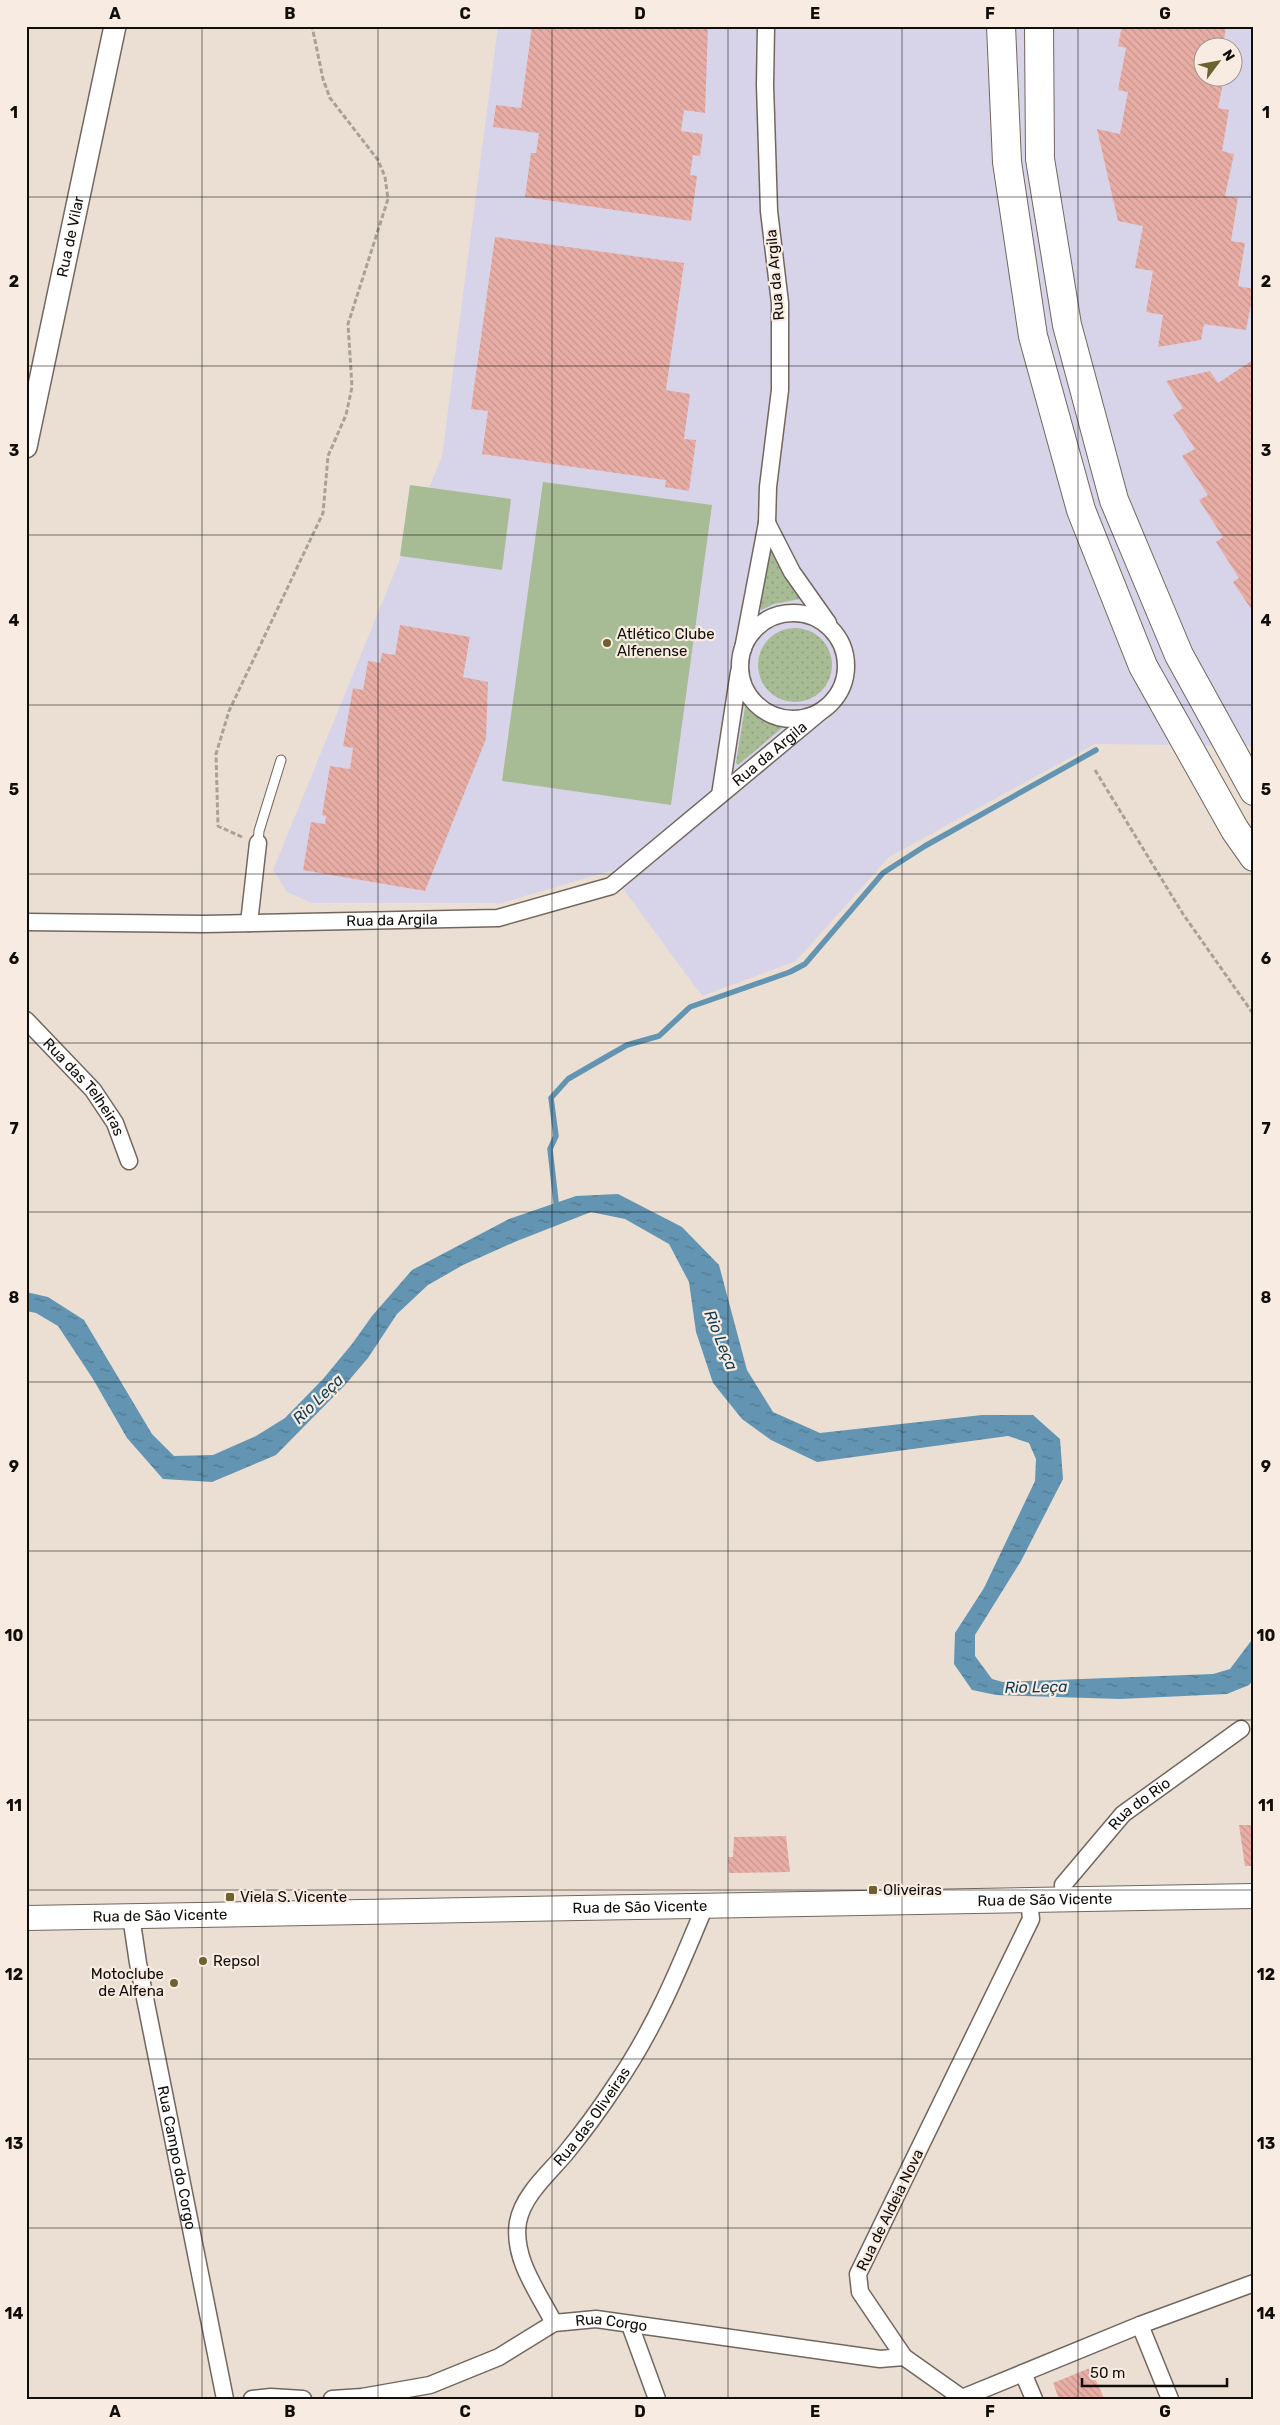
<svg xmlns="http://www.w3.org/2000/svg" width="1280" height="2425" viewBox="0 0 1280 2425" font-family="Rubik,sans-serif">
<defs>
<pattern id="grass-dots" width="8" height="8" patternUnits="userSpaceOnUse" patternTransform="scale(1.25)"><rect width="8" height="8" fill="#a7bb94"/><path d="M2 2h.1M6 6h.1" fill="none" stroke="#8fa07e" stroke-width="1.8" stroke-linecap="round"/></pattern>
<pattern id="water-ripples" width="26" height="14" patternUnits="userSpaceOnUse" patternTransform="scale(1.25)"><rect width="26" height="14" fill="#6395b2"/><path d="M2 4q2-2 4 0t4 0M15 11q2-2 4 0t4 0" fill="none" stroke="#50788f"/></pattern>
<pattern id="building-back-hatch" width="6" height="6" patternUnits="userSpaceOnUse" patternTransform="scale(1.25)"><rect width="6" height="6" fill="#e8aea6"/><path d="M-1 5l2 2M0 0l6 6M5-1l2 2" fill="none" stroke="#c6948e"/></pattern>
</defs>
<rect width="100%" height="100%" fill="#ebdfd4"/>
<path fill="#d7d4ea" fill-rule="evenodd" d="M498 26H1254V746L1095 744 889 857 796 961 702 996 610 871 501 903H312L287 892 273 870 442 456ZM1202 48H1232V78H1202Z"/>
<g fill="url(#grass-dots)">
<path d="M770 547 782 572 800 599 774 604 761 610 760 607Z"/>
<circle cx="795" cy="665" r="37"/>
<path d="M745 707 764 721 782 728 738 765 736 763Z"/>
</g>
<g fill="#a7bb94">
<path d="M543 482 712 505 671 805 502 781Z"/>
<path d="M410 485 511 499 502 570 400 556Z"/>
</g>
<path fill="url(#water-ripples)" d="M618 1194 682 1227 719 1265 747 1370 773 1412 820 1433 982 1415H1033L1060 1439 1063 1479 1021 1561 975 1635V1656L992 1679 1003 1682 1213 1674 1230 1669 1254 1637V1679L1249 1685 1227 1694 1120 1699 996 1695 972 1690 954 1664 955 1633 984 1588 1035 1481 1036 1459 1029 1443 1008 1436 817 1462 771 1440 742 1419 713 1383 696 1332 689 1282 669 1244 625 1219 591 1212 517 1241 463 1265 428 1285 397 1314 368 1358 345 1385 276 1455 212 1482 163 1479 127 1438 93 1379 58 1326 36 1313 26 1311V1292L48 1297 84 1320 152 1434 174 1456 213 1455 256 1436 285 1418 323 1379 352 1344 372 1316 412 1270 509 1219 576 1196Z"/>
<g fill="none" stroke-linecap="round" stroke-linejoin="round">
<path stroke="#6395b2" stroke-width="5.5" d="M557 1211 550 1149 556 1136 551 1098 568 1079 606 1057 627 1045 659 1036 690 1007 790 972 805 964 883 873 925 846 1096 750"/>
</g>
<g fill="url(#building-back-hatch)">
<path d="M532 26H708L705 113 684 110 681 131 703 134 700 156 693 155 690 175 697 176 691 221 525 197 531 153H536L539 133 493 127 496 105 521 108Z"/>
<path d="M1122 26H1226L1223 48H1202V78H1224L1218 108 1229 110 1222 151 1234 154 1225 196 1238 198 1231 241 1245 243 1238 286 1254 289 1246 330 1204 324 1201 340 1158 347 1163 315 1146 312 1153 271 1135 268 1143 226 1118 221 1097 129 1120 134 1128 92 1118 90 1126 48 1118 46Z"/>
<path d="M495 237 684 263 666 390 690 394 684 439 696 440 689 491 665 487 666 480 482 454 488 411 471 409Z"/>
<path d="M1253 360 1254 361V613L1233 582 1239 578 1216 542 1223 537 1199 500 1208 495 1182 456 1195 449 1173 415 1183 408 1166 381 1210 371 1218 383Z"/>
<path d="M400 625 470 637 463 677 488 682 486 739 425 891 303 870 311 822 325 824 326 816 322 815 330 766 350 769 353 748 343 746 353 688 363 690 368 661 380 663 382 653 395 655Z"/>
<path d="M1239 1825H1254V1866H1245Z"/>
<path d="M786 1836 790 1872 729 1873 728 1857H733L734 1837Z"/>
<path d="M1090 2368 1104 2398 1059 2399 1053 2383Z"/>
</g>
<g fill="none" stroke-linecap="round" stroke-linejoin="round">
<g stroke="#72675e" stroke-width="11">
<path id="service" d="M258 843 259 831 281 760"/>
</g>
<g stroke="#72675e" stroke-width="19">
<g id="minor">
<path d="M767 523 792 572 828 623"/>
<circle cx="793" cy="666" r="53"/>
<path d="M743 649 767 523 768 487 780 390V303L769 211 765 85 766 26"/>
<path d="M720 795 739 672"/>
<path id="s1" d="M26 922 204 924 498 918 611 886 820 712"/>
<path d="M249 923 258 843"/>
<path id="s2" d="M26 1020 93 1090 115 1123 129 1161"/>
<path id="s3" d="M1064 1899 1063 1885 1123 1814 1241 1729"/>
<path d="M1029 1900 1031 1919 858 2274 860 2292 904 2357 962 2398 1140 2325 1254 2283"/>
<path id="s4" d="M131 1916 138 1963 225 2399"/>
<path id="s5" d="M554 2323C538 2292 512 2258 518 2222 523 2195 549 2173 565 2154 583 2132 600 2109 615 2086 654 2030 679 1969 705 1906"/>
<path d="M630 2325 657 2399"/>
<path d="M1140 2325 1170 2399"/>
<path d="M1023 2373 1034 2399"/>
<path d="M252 2399 271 2397 303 2399"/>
<path id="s6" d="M332 2399 362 2397 430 2385 499 2357 554 2323 596 2319 880 2359 904 2357"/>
</g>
</g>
<g stroke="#72675e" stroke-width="24">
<g id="tertiary">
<path id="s7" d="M26 447 115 26"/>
</g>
</g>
<g stroke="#72675e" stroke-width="26">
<g id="secondary">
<path id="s8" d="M26 1918 1254 1896"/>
</g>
</g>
<g stroke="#72675e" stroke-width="30">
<g id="motorway">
<path d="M1001 26 1007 162 1033 336 1081 510 1143 666 1235 830 1254 857"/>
<path d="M1039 26 1040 159 1067 325 1114 500 1179 655 1254 791"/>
</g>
</g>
<g stroke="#a9a097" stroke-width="3" stroke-dasharray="5 2.5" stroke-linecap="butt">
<path d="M1095 770 1183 914 1254 1015"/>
<path d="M242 837 218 826 216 754 229 711 323 513 328 456 346 415 352 387 348 324 388 199 385 177 378 160 330 98 323 79 312 26"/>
</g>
<use href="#service" stroke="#fff" stroke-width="9"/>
<use href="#minor" stroke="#fff" stroke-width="16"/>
<use href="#tertiary" stroke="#fff" stroke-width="21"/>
<use href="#secondary" stroke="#fff" stroke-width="24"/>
<use href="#motorway" stroke="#fff" stroke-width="28"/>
</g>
<path fill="none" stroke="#110d09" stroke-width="1" stroke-opacity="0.55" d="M202 26V2399M378 26V2399M552 26V2399M728 26V2399M902 26V2399M1078 26V2399M26 197H1254M26 366H1254M26 535H1254M26 705H1254M26 874H1254M26 1043H1254M26 1212H1254M26 1382H1254M26 1551H1254M26 1720H1254M26 1890H1254M26 2059H1254M26 2228H1254"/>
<g fill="#6d612e" stroke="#f8ece2" stroke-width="2">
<circle cx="607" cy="643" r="5"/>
<rect x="868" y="1885" width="10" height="10" rx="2.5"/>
<rect x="225" y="1892" width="10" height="10" rx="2.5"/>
<circle cx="203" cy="1961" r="5"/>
<circle cx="174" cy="1983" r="5"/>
</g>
<g text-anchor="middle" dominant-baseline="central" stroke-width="4.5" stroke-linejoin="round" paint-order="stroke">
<g font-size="15" fill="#110d09" stroke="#f8ece2">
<text stroke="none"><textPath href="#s7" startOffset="215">Rua de Vilar</textPath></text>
<text transform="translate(775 275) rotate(-95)">Rua da Argila</text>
<text stroke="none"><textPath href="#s1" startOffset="796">Rua da Argila</textPath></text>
<text stroke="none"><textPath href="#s1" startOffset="366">Rua da Argila</textPath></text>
<text stroke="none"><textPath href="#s2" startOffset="89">Rua das Telheiras</textPath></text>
<text stroke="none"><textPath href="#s3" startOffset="126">Rua do Rio</textPath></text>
<text stroke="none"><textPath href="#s8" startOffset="1019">Rua de São Vicente</textPath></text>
<text stroke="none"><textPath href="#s8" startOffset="614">Rua de São Vicente</textPath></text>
<text stroke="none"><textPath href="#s8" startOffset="134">Rua de São Vicente</textPath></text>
<text stroke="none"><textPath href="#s5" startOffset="239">Rua das Oliveiras</textPath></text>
<text stroke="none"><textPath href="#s4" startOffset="246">Rua Campo do Corgo</textPath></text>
<text transform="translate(890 2210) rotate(-64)">Rua de Aldeia Nova</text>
<text stroke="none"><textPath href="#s6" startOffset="296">Rua Corgo</textPath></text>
</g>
<g font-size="15" fill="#110d09" stroke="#f8ece2" text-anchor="start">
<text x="617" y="634">Atlético Clube<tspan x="617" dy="17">Alfenense</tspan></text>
<text x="883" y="1890">Oliveiras</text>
<text x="240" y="1897">Viela S. Vicente</text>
<text x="213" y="1961">Repsol</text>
<text x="164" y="1974" text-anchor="end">Motoclube<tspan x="164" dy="17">de Alfena</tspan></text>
</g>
<g font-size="16" font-style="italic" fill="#113c51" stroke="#f8ece2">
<text transform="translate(721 1340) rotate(68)">Rio Leça</text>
<text transform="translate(318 1399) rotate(-44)">Rio Leça</text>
<text transform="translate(1036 1687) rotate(-1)">Rio Leça</text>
</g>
</g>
<rect width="1280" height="2425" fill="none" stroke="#f8ece2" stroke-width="55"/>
<g transform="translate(1218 62) rotate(58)"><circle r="24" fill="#f8ece2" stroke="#9c938b"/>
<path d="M0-4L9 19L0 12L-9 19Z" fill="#6d612e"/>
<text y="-8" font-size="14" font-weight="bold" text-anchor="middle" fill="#110d09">N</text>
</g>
<path d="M1082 2378v8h145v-8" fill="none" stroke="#110d09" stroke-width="2.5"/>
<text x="1090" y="2378" font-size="15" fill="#110d09" stroke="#f8ece2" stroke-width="4" paint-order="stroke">50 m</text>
<rect x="28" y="28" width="1224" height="2370" fill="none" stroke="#110d09" stroke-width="2"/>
<g font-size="16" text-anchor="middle" font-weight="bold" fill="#110d09">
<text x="115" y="19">A</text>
<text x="290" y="19">B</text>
<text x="465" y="19">C</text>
<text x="640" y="19">D</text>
<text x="815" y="19">E</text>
<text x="990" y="19">F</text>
<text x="1165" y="19">G</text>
<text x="14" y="118">1</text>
<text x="1266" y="118">1</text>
<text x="14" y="287">2</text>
<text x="1266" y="287">2</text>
<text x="14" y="456">3</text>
<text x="1266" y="456">3</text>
<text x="14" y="626">4</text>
<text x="1266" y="626">4</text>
<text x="14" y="795">5</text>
<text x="1266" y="795">5</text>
<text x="14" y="964">6</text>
<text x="1266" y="964">6</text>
<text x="14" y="1134">7</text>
<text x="1266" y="1134">7</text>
<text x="14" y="1303">8</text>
<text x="1266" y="1303">8</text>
<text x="14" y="1472">9</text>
<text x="1266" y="1472">9</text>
<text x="14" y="1641">10</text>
<text x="1266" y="1641">10</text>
<text x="14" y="1811">11</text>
<text x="1266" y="1811">11</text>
<text x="14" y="1980">12</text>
<text x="1266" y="1980">12</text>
<text x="14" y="2149">13</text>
<text x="1266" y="2149">13</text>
<text x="14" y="2319">14</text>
<text x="1266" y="2319">14</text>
<text x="115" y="2417">A</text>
<text x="290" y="2417">B</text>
<text x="465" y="2417">C</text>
<text x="640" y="2417">D</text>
<text x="815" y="2417">E</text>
<text x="990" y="2417">F</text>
<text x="1165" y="2417">G</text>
</g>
</svg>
